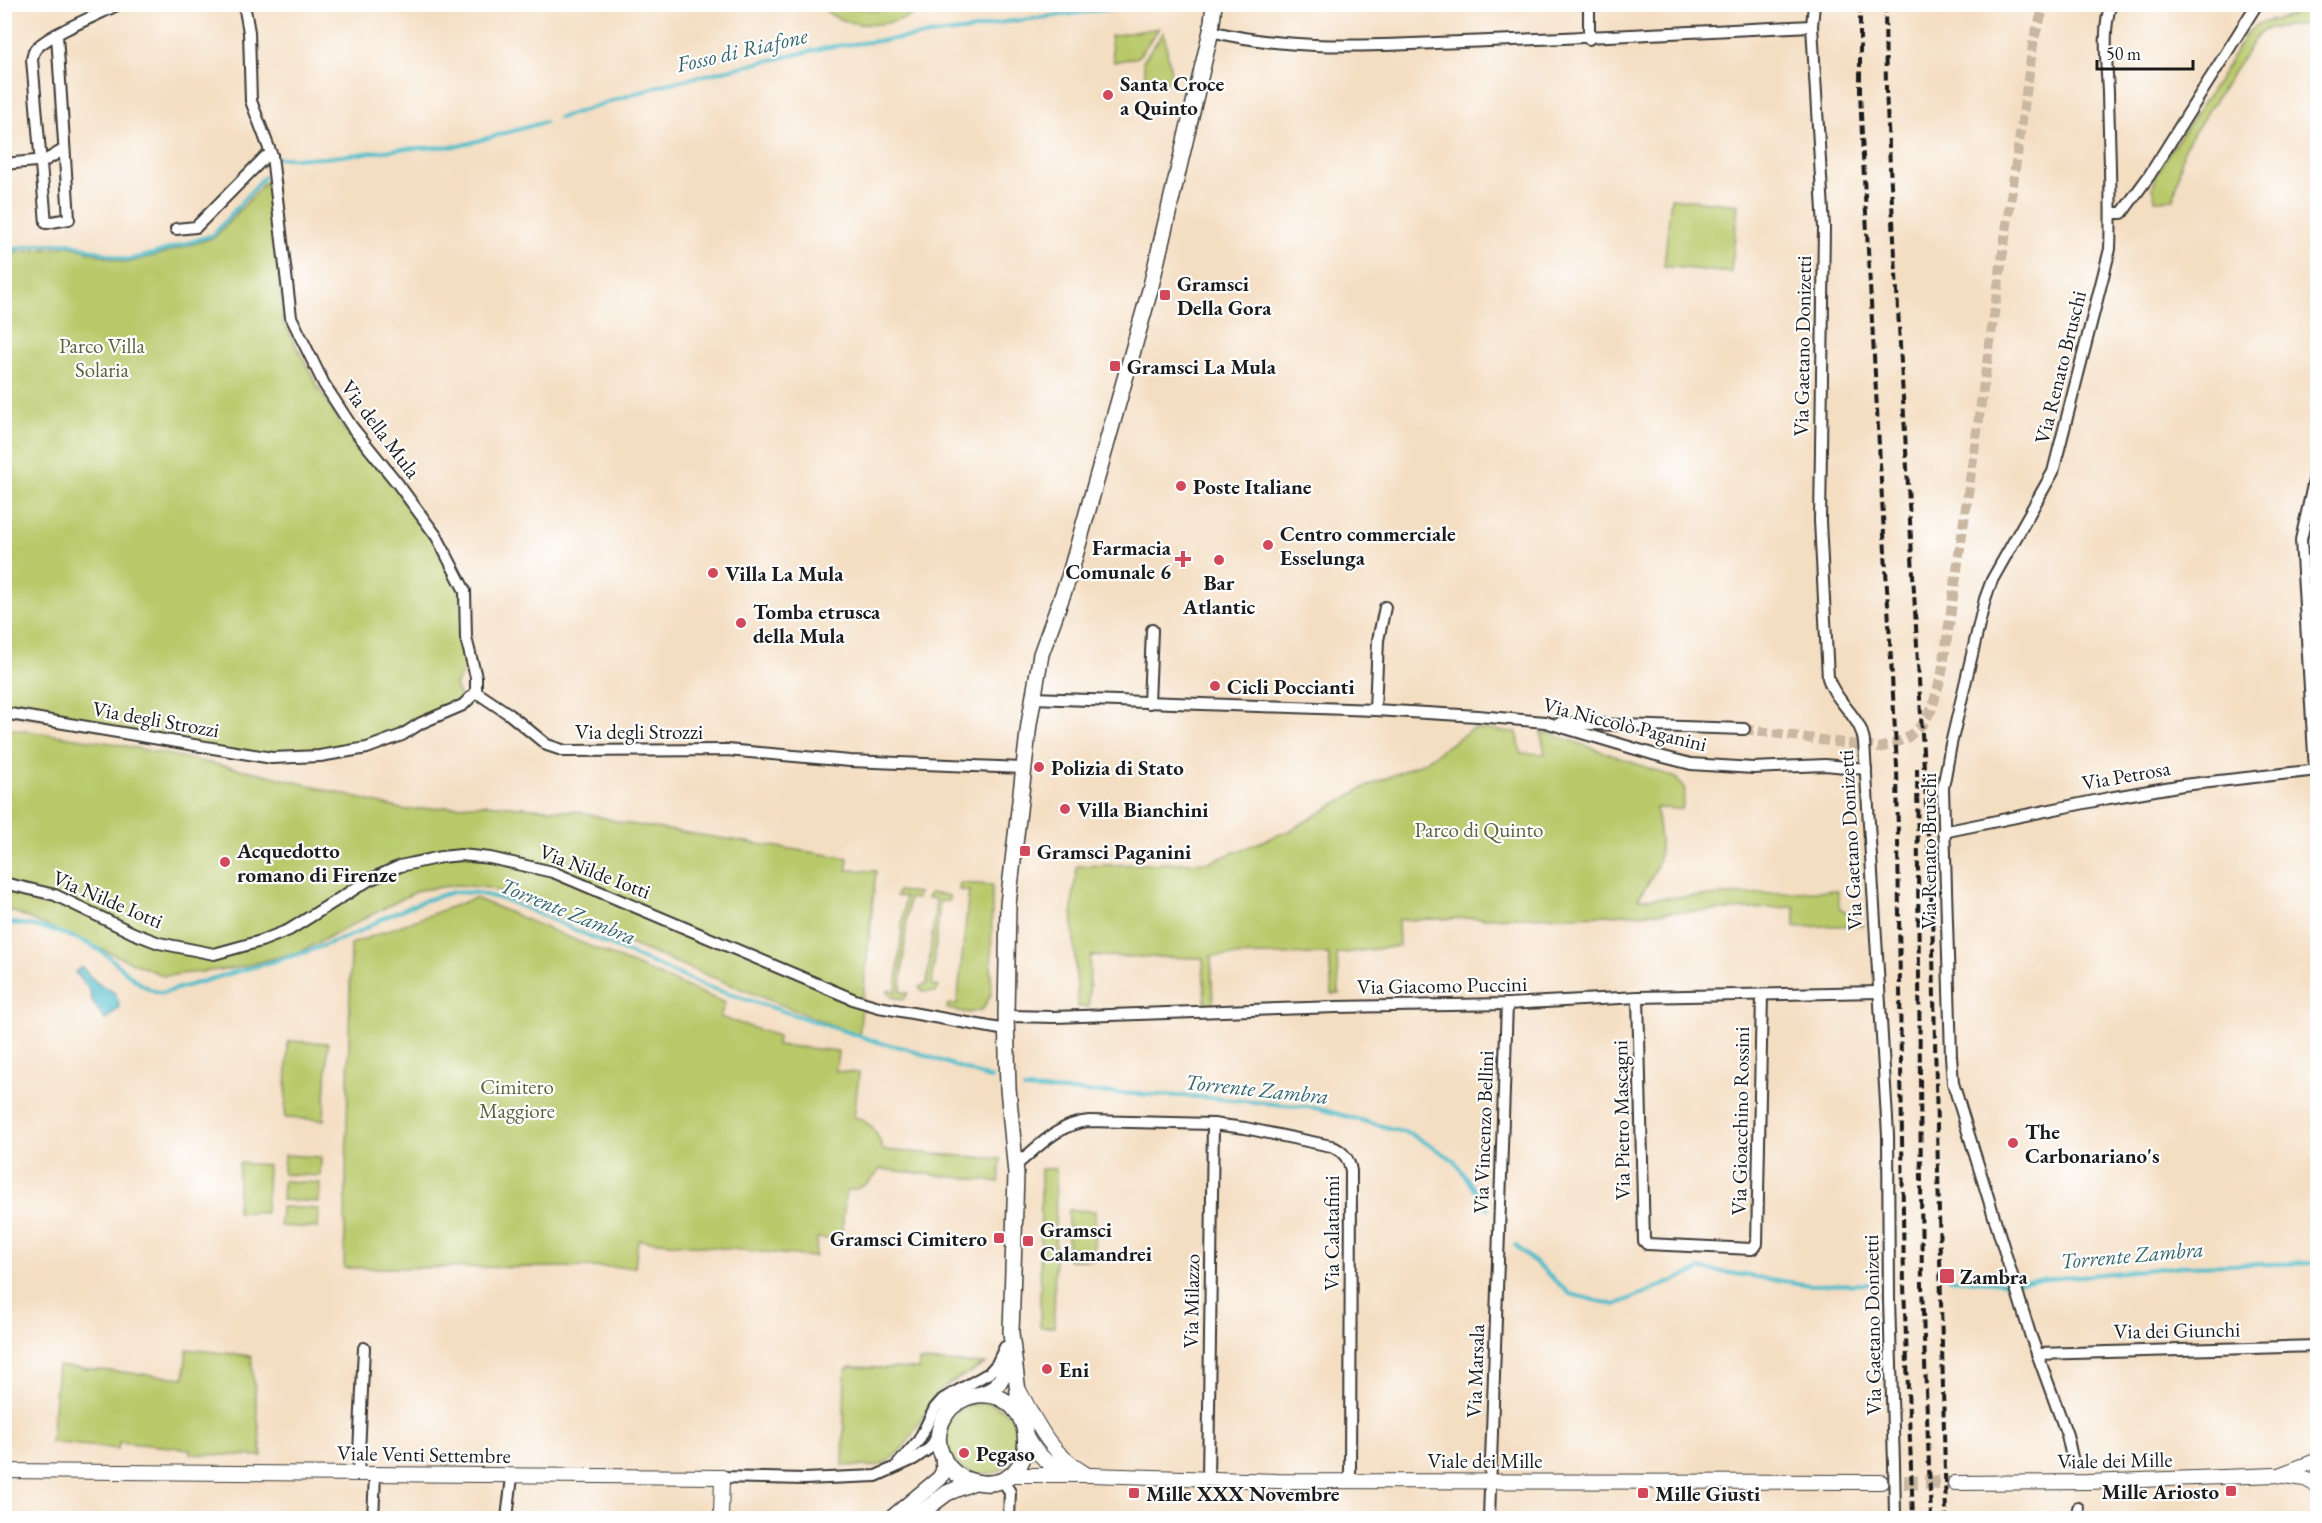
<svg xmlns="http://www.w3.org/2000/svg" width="2322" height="1523" viewBox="0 0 2322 1523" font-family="'EB Garamond',serif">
<rect width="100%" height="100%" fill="#fff"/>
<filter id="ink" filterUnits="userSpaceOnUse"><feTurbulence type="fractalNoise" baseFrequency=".0167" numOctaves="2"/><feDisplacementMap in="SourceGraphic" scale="12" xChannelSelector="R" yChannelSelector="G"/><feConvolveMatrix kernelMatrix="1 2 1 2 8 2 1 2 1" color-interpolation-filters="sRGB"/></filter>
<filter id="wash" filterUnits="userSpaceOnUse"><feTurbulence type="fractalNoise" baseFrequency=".008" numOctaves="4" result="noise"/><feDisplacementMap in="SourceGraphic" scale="24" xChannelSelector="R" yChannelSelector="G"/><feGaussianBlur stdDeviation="1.35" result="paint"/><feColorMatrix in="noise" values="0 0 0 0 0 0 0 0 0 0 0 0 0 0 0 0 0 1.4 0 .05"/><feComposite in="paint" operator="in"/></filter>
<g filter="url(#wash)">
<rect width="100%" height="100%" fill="#f4dec2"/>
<g fill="#b9c96b" stroke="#6a7244" stroke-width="1.5">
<path d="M817 5H844L874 11 904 5H928C903 25 863 31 833 16 828 13 822 8 817 5Z"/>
<path d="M2308 5H2317V23L2268 28 2258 34 2184 148 2174 199 2155 200 2153 187 2155 178 2170 151 2218 81 2247 32 2260 23 2289 17Z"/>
<path d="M1159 28 1138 57 1114 62 1110 36Z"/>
<path d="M1164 32 1172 81 1147 85 1143 61Z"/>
<path d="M270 177 274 187 276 259 284 322 319 389 345 431 394 484 435 540 461 595 469 663 455 685 463 705 367 748 272 758 5 713 4 254 70 246 126 263 158 255 215 237Z"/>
<path d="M1671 198 1738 205 1731 273 1664 266Z"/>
<path d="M5 728 111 743 264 774 405 810 486 804 582 812 623 823 848 858 847 870 876 871 859 1036 490 888 458 885 419 890 302 951 236 968 164 976 5 908Z"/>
<path d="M1472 729 1517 732 1521 753 1545 754 1541 733H1550L1676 778 1685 790 1682 809 1656 808C1662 856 1665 858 1638 899L1838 890 1839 907 1864 925 1795 927V907L1609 915 1398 920 1399 946 1337 954 1339 994H1332L1329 954 1211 956 1213 1004H1205L1203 958 1090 956 1089 1007H1078L1072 907 1077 866 1210 862 1291 830 1361 789 1424 762Z"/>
<path d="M960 883 992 885 991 994 983 1009 969 1013 947 1009 948 1004 957 1005 969 891 959 890Z"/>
<path d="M898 891 918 893 917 899 909 898 901 984V992L908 993 904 999 892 997 888 993V990L896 991 905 897 896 896Z"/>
<path d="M930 893 949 896V901H940L932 985 939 987 936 992 923 991 919 987 927 984 936 899 927 898Z"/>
<path d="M475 898 725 1003 720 1017 778 1036 777 1045 838 1051 836 1071 859 1073 854 1117C870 1120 879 1135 883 1150L1001 1159 999 1182 880 1169C872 1183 861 1189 846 1191L841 1240 817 1238 815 1257 638 1240 635 1267 344 1268 351 944Z"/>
<path d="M288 1041 328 1043 324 1120 285 1118Z"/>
<path d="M284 1155 321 1157 320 1176 283 1174Z"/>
<path d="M239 1163 268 1165 266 1213 237 1212Z"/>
<path d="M1041 1169H1056L1054 1327H1040Z"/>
<path d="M283 1181 320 1183 319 1202 282 1200Z"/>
<path d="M281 1207 319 1209 318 1228 280 1226Z"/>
<path d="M1068 1210 1095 1211 1094 1260H1068Z"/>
<path d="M187 1349 251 1356 262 1456 190 1454V1449L119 1442 118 1449 51 1442 58 1366 184 1378Z"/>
<path d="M919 1361 985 1364C972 1372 956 1378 945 1387 918 1410 913 1455 876 1466 866 1468 854 1464 843 1466L845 1371 850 1367 919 1369Z"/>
<circle cx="982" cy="1439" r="36"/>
</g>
<path fill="#4fbcc9" stroke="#366c72" stroke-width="1.5" d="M82 967C87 973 92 980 99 984 113 992 118 990 119 1008L105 1020 92 1001 89 989 75 972Z"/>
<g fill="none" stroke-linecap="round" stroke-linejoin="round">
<g stroke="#4fbcc9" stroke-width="4">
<path d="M559 118 662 85 828 47 970 30 1005 22 1152 4"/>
<path d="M276 158H324L401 149 459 146 545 122"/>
<path d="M4 251 37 245 69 243 127 260 153 254 213 235 264 177"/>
<path d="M4 923C36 923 85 937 109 957 127 971 138 988 162 993L306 952 357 933 383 918 426 900 453 892 477 893 506 900 705 986 881 1043 905 1048 992 1079"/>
<path d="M1024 1089 1201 1097 1316 1108 1411 1134 1454 1160 1488 1209"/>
<path d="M1515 1245 1570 1294 1615 1305 1702 1269 1810 1285 1875 1284"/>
<path d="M1950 1279 2006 1283 2184 1266 2318 1263"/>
</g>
</g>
</g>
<g filter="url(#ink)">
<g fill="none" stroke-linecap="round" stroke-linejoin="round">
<path stroke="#c9b7a1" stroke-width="10" stroke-dasharray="10 5" stroke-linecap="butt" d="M1744 729 1879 748 1893 744 1907 738 1923 724 1932 709 1942 673 2034 38 2045 4"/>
<path stroke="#c9b7a1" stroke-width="14" stroke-dasharray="14 7" stroke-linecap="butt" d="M1883 1482 1955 1483"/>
<g stroke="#3c3935" stroke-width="14">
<g id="minor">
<path d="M244 4 249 32 251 101 272 156 291 317 324 384 352 427 398 484 437 537 465 591 466 638 476 677V692"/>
<path d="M1814 4 1812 26 1824 228 1820 521 1828 678C1835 702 1861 716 1864 742L1888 1135 1889 1300 1894 1463"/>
<path d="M1211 31C1292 52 1379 45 1461 42 1578 38 1695 32 1812 26"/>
<path d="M57 35 69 219 46 223 32 59C33 56 33 53 35 50 46 35 101 14 119 4"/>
<path d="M1589 39V4"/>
<path d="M4 164 46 160 63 150"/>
<path d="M2112 213H2122L2149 176 2257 4"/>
<path d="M176 229 196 227 265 157 272 156"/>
<path d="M476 692 509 714 547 745 565 751 727 750 850 761 1023 768"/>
<path d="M1033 698 1375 710 1478 716 1545 722 1656 755 1691 764 1753 768 1825 765 1866 769"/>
<path d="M1149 703 1152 630"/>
<path d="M1375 710 1378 640 1385 607"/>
<path d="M4 713 272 758 320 756 367 748 402 735 421 723 463 705 476 692"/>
<path d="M1560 723 1744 729"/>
<path d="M2315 770 2301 540 2318 462"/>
<path d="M1943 832 2109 798 2183 785 2318 770"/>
<path d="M4 883 55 895 133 933 159 943 214 954 261 941 289 930 369 880 400 866 441 857 461 855 490 858 553 872 855 1000 879 1007 1006 1030"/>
<path d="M1638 997 1644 1241 1647 1244 1752 1249 1757 1244 1762 995"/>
<path d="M1006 1016 1054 1017 1336 1007 1507 1004 1638 997 1879 992"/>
<path d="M1015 1166C1037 1148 1059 1123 1089 1121L1213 1124 1245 1128 1331 1146C1343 1151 1349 1158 1351 1171L1350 1481"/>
<path d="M2037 1354 2318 1346"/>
<path d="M2073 1462 2067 1435 2030 1334 1953 1083 1951 1056 1943 788 1951 744 1985 599 1992 580 2053 472 2110 249C2112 197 2109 144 2108 92 2107 67 2102 28 2111 4"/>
<path d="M898 1464 919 1440 935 1408 943 1399 989 1373 997 1364 1005 1347"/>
<path d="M358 1474 364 1348"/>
<path d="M722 1477 804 1479 876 1476 914 1459 930 1448 939 1433"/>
<path d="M1208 1479 1213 1124"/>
<path d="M1003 1481 1010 1492 1009 1518"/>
<path d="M2078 1508V1518"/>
<path d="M373 1518 375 1475"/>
<path d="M507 1518 512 1477"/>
<path d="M1489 1518 1507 1004"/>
</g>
</g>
<g stroke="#3c3935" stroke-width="16">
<g id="tertiary">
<path d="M1019 1390C1039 1427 1049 1452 1086 1474"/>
<path d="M1026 1436C1036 1454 1051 1468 1071 1473"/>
<path d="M4 1471 722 1477 721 1518"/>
<path d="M2281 1474 2318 1460"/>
<path d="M1011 1475H1091L1277 1481 1881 1482"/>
<path d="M1955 1483 2087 1482 2276 1475 2305 1479 2318 1486"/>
</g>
</g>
<g stroke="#3c3935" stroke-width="18">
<g id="secondary">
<path d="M977 1395C1041 1388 1043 1495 976 1482 960 1479 948 1470 942 1455 932 1433 944 1407 966 1398 976 1394 987 1395 996 1386 1005 1377 1006 1364 1008 1352"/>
<path d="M1021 1418 1011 1333 1016 1174 1008 1088 1006 1016 1008 904 1029 724 1041 654 1069 577 1150 290 1211 31 1214 4"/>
<path d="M892 1518 940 1478 944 1470 943 1457"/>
<path d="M914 1518 947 1493 974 1482"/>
</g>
</g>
<use href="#minor" stroke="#fff" stroke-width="10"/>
<use href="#tertiary" stroke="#fff" stroke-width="14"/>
<use href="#secondary" stroke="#fff" stroke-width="15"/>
<g stroke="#1c1c1c" stroke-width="4" stroke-dasharray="9 4.5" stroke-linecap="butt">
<path d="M1860 4V92L1864 178 1897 766 1904 1285 1913 1518"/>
<path d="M1885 4 1886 90 1892 203 1932 910 1946 1518"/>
<path d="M1917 768 1922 1286 1931 1518"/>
</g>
<g stroke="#3c3935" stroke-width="14" stroke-linecap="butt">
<path id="minor-bridge" d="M1894 1463 1895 1515"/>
</g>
<use href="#minor-bridge" stroke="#fff" stroke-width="10"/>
</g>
</g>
<g fill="#d1495b" stroke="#fff" stroke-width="2">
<circle cx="1108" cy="95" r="6"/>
<rect x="1159" y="289" width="12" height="12" rx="3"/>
<rect x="1109" y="360" width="12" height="12" rx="3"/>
<circle cx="1181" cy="486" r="6"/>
<circle cx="1268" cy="545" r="6"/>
<path d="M1180 550h6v6h6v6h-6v6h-6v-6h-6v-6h6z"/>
<circle cx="1219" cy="560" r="6"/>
<circle cx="713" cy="573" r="6"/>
<circle cx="741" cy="623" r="6"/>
<circle cx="1215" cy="686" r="6"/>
<circle cx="1039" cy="767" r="6"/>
<circle cx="1065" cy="809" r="6"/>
<rect x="1019" y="845" width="12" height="12" rx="3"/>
<circle cx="225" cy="862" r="6"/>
<circle cx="2013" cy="1143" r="6"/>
<rect x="993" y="1232" width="12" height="12" rx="3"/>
<rect x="1022" y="1235" width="12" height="12" rx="3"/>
<rect x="1939" y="1268" width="16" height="16" rx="3"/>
<circle cx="1047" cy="1369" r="6"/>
<circle cx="964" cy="1453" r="6"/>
<rect x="2225" y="1485" width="12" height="12" rx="3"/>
<rect x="1128" y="1487" width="12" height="12" rx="3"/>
<rect x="1637" y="1487" width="12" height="12" rx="3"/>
</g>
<g text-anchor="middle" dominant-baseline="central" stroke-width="4.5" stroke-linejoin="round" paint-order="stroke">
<g font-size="21" font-weight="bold" fill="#1c1c1c" stroke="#fff" text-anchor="start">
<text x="1120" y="83">Santa Croce<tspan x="1120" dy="24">a Quinto</tspan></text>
<text x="1177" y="283">Gramsci<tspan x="1177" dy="24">Della Gora</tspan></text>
<text x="1127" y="366">Gramsci La Mula</text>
<text x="1193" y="486">Poste Italiane</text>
<text x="1280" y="533">Centro commerciale<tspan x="1280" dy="24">Esselunga</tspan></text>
<text x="1171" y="547" text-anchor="end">Farmacia<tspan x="1171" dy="24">Comunale 6</tspan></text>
<text x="725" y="573">Villa La Mula</text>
<text x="1219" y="582" text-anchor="middle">Bar<tspan x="1219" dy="24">Atlantic</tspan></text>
<text x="753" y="611">Tomba etrusca<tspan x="753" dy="24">della Mula</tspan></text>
<text x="1227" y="686">Cicli Poccianti</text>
<text x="1051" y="767">Polizia di Stato</text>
<text x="1077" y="809">Villa Bianchini</text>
<text x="237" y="850">Acquedotto<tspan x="237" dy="24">romano di Firenze</tspan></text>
<text x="1037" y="851">Gramsci Paganini</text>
<text x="2025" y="1131">The<tspan x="2025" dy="24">Carbonariano's</tspan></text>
<text x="1040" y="1229">Gramsci<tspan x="1040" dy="24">Calamandrei</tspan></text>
<text x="987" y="1238" text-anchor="end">Gramsci Cimitero</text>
<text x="1960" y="1276">Zambra</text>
<text x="1059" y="1369">Eni</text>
<text x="976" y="1453">Pegaso</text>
<text x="2219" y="1491" text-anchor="end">Mille Ariosto</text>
<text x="1146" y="1493">Mille XXX Novembre</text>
<text x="1655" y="1493">Mille Giusti</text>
</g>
<g font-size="21" fill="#5b613c" stroke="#fff">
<text x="102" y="345">Parco Villa<tspan x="102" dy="24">Solaria</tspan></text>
<text x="1479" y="829">Parco di Quinto</text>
<text x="517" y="1086">Cimitero<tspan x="517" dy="24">Maggiore</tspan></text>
</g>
<g font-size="21" fill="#1c1c1c" stroke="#fff">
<text transform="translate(1802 346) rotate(-89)">Via Gaetano Donizetti</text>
<text transform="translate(2060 367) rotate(-76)">Via Renato Bruschi</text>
<text transform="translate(381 429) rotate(53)">Via della Mula</text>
<text transform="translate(156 719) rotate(10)">Via degli Strozzi</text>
<text transform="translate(1625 724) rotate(14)">Via Niccolò Paganini</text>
<text x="639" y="731">Via degli Strozzi</text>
<text transform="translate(2126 775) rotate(-10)">Via Petrosa</text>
<text transform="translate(1850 840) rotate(-93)">Via Gaetano Donizetti</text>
<text transform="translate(1928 851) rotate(-90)">Via Renato Bruschi</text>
<text transform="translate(595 871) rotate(21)">Via Nilde Iotti</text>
<text transform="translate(108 899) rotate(23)">Via Nilde Iotti</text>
<text transform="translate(1442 985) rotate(-1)">Via Giacomo Puccini</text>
<text transform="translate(1621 1120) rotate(-91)">Via Pietro Mascagni</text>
<text transform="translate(1740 1121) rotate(-89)">Via Gioacchino Rossini</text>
<text transform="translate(1483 1132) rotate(-88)">Via Vincenzo Bellini</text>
<text transform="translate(1331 1233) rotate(-90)">Via Calatafimi</text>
<text transform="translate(1191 1301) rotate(-89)">Via Milazzo</text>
<text transform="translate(1872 1325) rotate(-91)">Via Gaetano Donizetti</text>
<text transform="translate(2177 1330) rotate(-1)">Via dei Giunchi</text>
<text transform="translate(1475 1371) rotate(-88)">Via Marsala</text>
<text transform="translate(424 1454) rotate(1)">Viale Venti Settembre</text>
<text x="1485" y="1460">Viale dei Mille</text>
<text transform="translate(2115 1460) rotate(-1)">Viale dei Mille</text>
</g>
<g font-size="22" font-style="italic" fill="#33646a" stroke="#fff">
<text transform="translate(742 50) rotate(-13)">Fosso di Riafone</text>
<text transform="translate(568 911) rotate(22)">Torrente Zambra</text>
<text transform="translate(1257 1089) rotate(6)">Torrente Zambra</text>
<text transform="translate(2132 1255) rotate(-5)">Torrente Zambra</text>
</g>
</g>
<rect width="2322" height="1523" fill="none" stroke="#fff" stroke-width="24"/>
<path d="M2097 60v9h96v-9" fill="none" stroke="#1c1c1c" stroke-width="3"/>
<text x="2106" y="60" font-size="18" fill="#1c1c1c" stroke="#ffffff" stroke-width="4.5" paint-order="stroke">50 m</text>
</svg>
